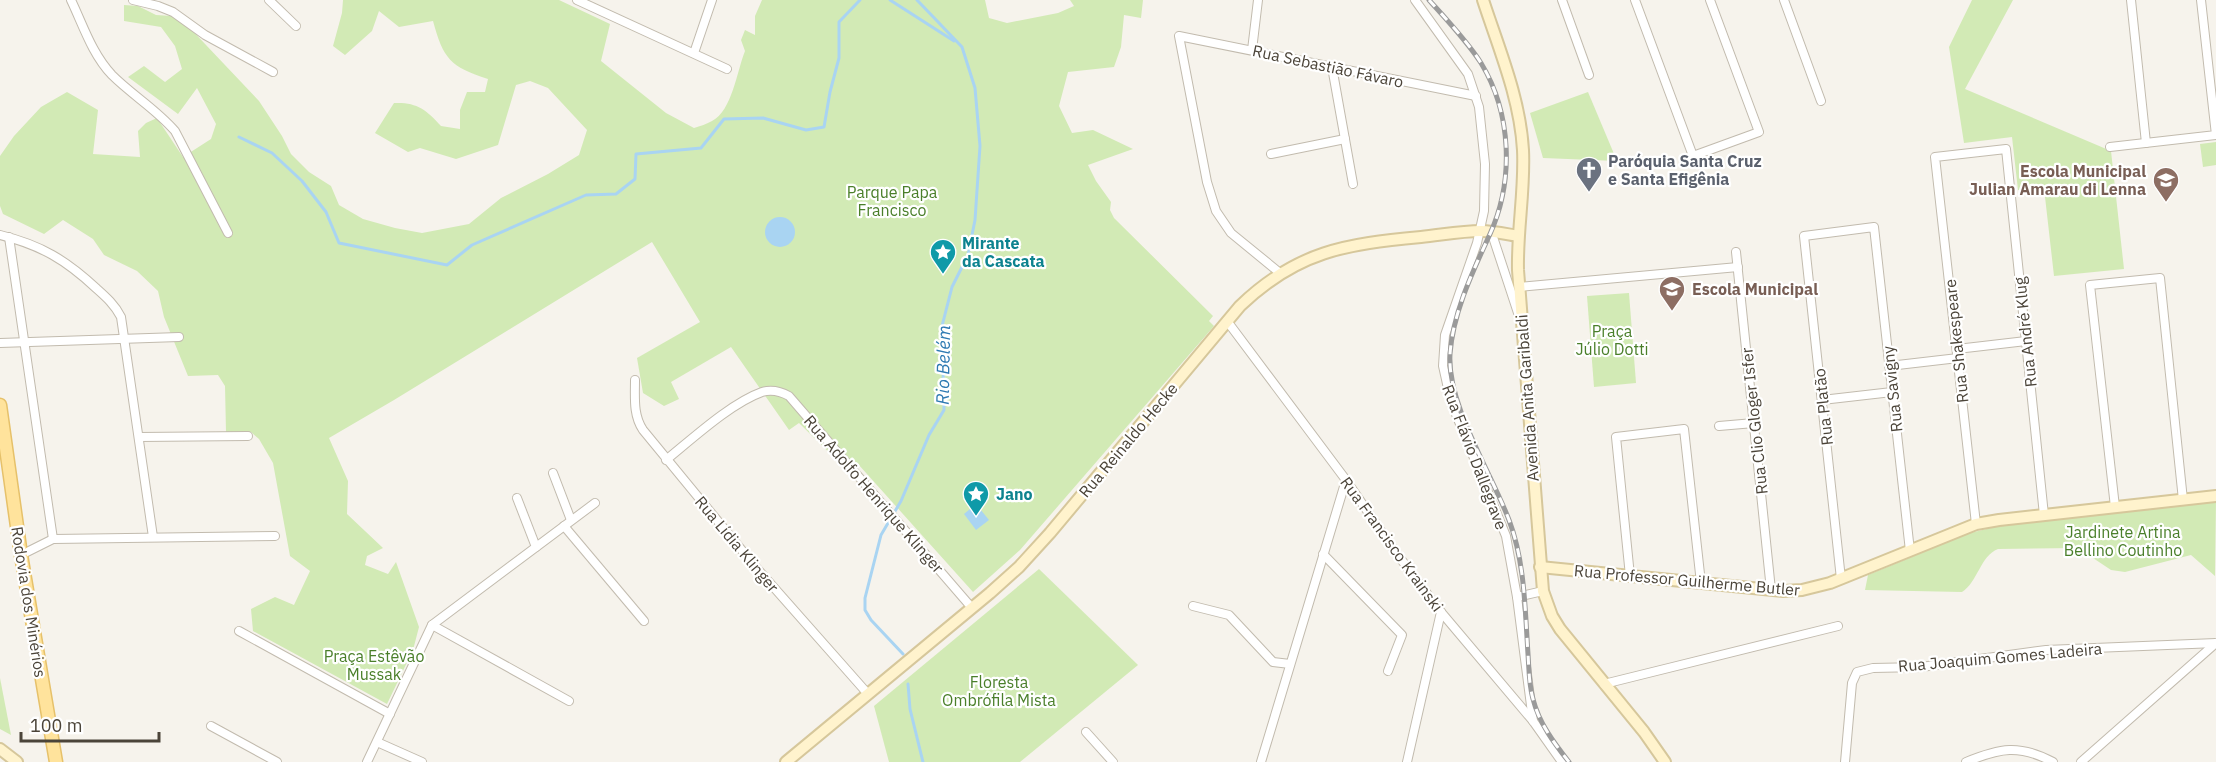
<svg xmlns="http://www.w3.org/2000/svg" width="2216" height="762" viewBox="0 0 2216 762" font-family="'IBM Plex Sans',sans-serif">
<rect width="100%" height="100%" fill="#f6f3ec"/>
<g fill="#d2eab5">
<path d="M343 0H559L610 24 601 61 666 113 694 128C700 126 707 124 712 121 732 111 737 71 745 51L741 40 745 30 755 35V16L762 0H985L989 18 1007 23 1058 13 1074 6 1070 0H1143L1141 18 1124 15 1121 47 1114 67 1068 72 1059 106 1072 133 1093 130 1133 149 1088 165 1096 181 1111 202 1110 210 1114 218 1213 316 1209 321 1214 326 1020 550 973 592 858 464 849 472 799 423 789 430 731 347 671 382 679 399 664 406 643 393 637 358 700 322 652 242 394 400 329 438 348 481 347 514 383 548 367 556 365 565 388 574 396 562 419 627 413 650 387 704 253 631 251 609 275 597 294 605 310 571 290 556 273 463 259 439 251 432H226L225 386 218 375 188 376 164 317 158 291 137 271 104 255 93 239 63 220 44 234 3 214 0 206V156L14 136 41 107 67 92 98 110 93 154 140 157 138 131 146 123 157 118 183 157 211 139 216 124 197 88 178 114 128 77 144 66 165 82 182 69 175 46 161 27 124 21V5L138 6 156 15 172 16 188 26 259 101 282 136 291 154 309 172 331 186 339 205 363 219 395 228 422 233 469 224 501 198 548 174 579 155 587 130 548 88 530 81 516 85 498 145 456 159 420 148 408 152 375 133 394 103C416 102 426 109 441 126L460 129V110L467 92H485L488 79C450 67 443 58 433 21L399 27 379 11 372 31 345 55 333 46 342 13Z"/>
<path d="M1972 0H2013L1965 89 2111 151 2124 269 2054 276 2044 188 2018 190 2012 137 1964 143 1949 47Z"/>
<path d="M1588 92 1617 161 1543 158 1530 113Z"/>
<path d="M2216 142V165L2203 167 2200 144Z"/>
<path d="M1629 293 1636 383 1594 387 1587 296Z"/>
<path d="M2216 501 2215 576 2191 555 2125 572 2111 570 2078 548 1998 549C1980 556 1978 582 1962 592L1865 590 1868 575 1970 533 2007 524Z"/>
<path d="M1039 569 1138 665 1020 762H889L874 706Z"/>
<path d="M0 678 11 735 0 729Z"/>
</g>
<g fill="#a9d4f2">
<circle cx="780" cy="232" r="15"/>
<path d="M976 504 989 520 976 530 964 514Z"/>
</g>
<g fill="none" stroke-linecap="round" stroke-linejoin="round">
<g stroke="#a9d4f2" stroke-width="3">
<path d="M890 0 954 41"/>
<path d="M239 137 272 153 302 181 326 212 339 243 447 265 472 245 586 195 616 194 635 179 636 154 701 148 724 119 763 118 806 130 824 127 830 92 839 58V22L860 0"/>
<path d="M903 654 871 620 865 610V598L881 535 901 501 929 435 944 410 942 326 952 287 968 255 975 220 980 146 975 88 962 47 917 0"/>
<path d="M908 684 910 709 923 762"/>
</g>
<g stroke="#c2bbae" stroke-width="10">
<g id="street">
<path d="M71 0C83 25 92 54 112 75 132 95 156 109 175 131L228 233"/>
<path d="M133 0 158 6 173 12 205 35 273 72"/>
<path d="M269 0 296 26"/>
<path d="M577 0 727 69"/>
<path d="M1415 0 1468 74 1479 107 1485 164 1484 211 1477 243 1445 335 1443 366 1451 402 1506 536 1517 597 1533 721"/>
<path d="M1562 0 1589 75"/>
<path d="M1635 0 1693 156 1759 132 1710 0"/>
<path d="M1784 0 1821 101"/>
<path d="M2131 0 2146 143"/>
<path d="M1252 50 1258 0"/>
<path d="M694 53 712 0"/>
<path d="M1332 67 1353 184"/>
<path d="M2110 147 2216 135 2201 0"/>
<path d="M1271 154 1345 139"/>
<path d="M1491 231 1518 313"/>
<path d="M0 235C41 245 66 260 97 289 106 297 115 305 121 317L153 537"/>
<path d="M9 237 53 539"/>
<path d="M1736 252 1771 590"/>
<path d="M1280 273 1231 233 1216 211 1207 182 1179 36 1476 96"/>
<path d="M1519 287 1738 267"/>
<path d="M1227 321 1346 480 1394 550 1441 612 1533 721 1562 762"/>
<path d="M0 343 179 337"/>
<path d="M1957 349 2026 341"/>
<path d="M1889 366 1958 358"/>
<path d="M635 380C635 398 633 415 643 430L754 565 868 694"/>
<path d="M1822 400 1892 392"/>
<path d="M1719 426 1754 423"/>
<path d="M139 437 248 436"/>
<path d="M666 460C692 439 731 403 762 392 772 389 780 391 789 396L972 608"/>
<path d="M553 473 571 520"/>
<path d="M517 498 536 547"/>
<path d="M2115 507 2090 285 2160 278 2183 500"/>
<path d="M1976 524 1935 157 2006 149 2044 515"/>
<path d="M564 526 644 621"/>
<path d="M1323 554 1402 635 1388 671"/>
<path d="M21 555 53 539 275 536"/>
<path d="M1630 576 1616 437 1684 429 1701 583"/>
<path d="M1841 579 1804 236 1874 227 1910 551"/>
<path d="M1517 597 1543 591"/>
<path d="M1193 606 1229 615 1273 662 1290 664"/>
<path d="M432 625 569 701"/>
<path d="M239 631 390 714"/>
<path d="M1604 684 1838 626"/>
<path d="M211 726 277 762"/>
<path d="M1086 732 1113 762"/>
<path d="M377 742 422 762"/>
<path d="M367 762 432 625 595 503"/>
<path d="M1261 762 1346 480"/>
<path d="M1407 762 1441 612"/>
<path d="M1845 762 1852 683 1857 672 1873 668 1921 667 2046 650 2216 643"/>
<path d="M1966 762C2000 748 2019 744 2053 762"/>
<path d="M2081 762 2216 643"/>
</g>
</g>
<g stroke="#d6c79b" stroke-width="14">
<g id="secondary">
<path d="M1483 0C1499 49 1520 98 1523 150 1525 190 1517 230 1518 270L1543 591 1552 616 1560 629 1644 732 1665 762"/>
<path d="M1540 567 1783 591 1802 590 1830 583 1976 524 1999 520 2216 496"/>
<path d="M0 749 17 762"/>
<path d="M786 762 990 593 1019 567 1050 533 1240 306C1297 251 1346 244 1421 237 1441 235 1461 231 1481 231 1493 231 1506 234 1518 236"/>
</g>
</g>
<g stroke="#e6c16a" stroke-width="15">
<path id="primary" d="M0 405 21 555 56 762"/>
</g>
<use href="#street" stroke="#fff" stroke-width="8"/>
<use href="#secondary" stroke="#fff3cd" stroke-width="10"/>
<use href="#primary" stroke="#ffe39c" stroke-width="12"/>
<g stroke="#9a9a9a" stroke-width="5">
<path id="rail" d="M1429 0C1447 20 1467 41 1481 63 1512 114 1514 181 1490 234 1473 271 1453 312 1450 354 1447 405 1491 472 1509 520 1525 562 1525 610 1528 654 1529 669 1529 685 1533 699 1539 723 1554 743 1569 762"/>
</g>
<use href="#rail" stroke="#fff" stroke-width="3" stroke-dasharray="9" stroke-linecap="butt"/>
</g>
<defs>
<g id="church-pin" transform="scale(1.35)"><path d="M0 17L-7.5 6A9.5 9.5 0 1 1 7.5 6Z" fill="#6b7280" stroke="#fff"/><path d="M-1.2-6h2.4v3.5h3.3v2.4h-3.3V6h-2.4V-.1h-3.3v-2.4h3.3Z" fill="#fff"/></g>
<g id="school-pin" transform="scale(1.35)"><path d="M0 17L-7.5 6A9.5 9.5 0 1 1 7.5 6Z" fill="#8d6e63" stroke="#fff"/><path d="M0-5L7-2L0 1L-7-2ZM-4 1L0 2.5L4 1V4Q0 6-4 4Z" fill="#fff"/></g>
<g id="sight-pin" transform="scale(1.35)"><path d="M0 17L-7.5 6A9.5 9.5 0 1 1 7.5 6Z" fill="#0f9aa8" stroke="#fff"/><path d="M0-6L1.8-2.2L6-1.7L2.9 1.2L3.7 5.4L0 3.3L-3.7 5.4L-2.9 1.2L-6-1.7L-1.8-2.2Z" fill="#fff"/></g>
</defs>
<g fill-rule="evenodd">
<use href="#church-pin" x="1589" y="170"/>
<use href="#school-pin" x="2166" y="180"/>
<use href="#sight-pin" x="943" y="252"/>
<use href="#school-pin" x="1672" y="289"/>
<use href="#sight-pin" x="976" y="494"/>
</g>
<g text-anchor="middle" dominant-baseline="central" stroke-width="4.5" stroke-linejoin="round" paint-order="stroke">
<g font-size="16" fill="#4b4439" stroke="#fff">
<text transform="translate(1328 66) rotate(12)">Rua Sebastião Fávaro</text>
<text transform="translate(2025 332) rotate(-96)">Rua André Klug</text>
<text transform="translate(1956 341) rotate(-96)">Rua Shakespeare</text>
<text transform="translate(1892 389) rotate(-96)">Rua Savigny</text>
<text transform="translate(1527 398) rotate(-94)">Avenida Anita Garibaldi</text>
<text transform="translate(1823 407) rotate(-96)">Rua Platão</text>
<text transform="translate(1754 421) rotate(-96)">Rua Clio Gloger Isfer</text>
<text transform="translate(1128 440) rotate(-50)">Rua Reinaldo Hecke</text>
<text transform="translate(1475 457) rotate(69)">Rua Flávio Dallegrave</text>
<text transform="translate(874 494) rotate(49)">Rua Adolfo Henrique Klinger</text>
<text transform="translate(737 544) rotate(50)">Rua Lídia Klinger</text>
<text transform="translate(1392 544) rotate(54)">Rua Francisco Krainski</text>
<text transform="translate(1687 580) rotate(5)">Rua Professor Guilherme Butler</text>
<text transform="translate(29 602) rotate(81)">Rodovia dos Minérios</text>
<text transform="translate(2000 657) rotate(-5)">Rua Joaquim Gomes Ladeira</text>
</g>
<g font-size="16" font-weight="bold" fill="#5b616d" stroke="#fff" text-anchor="start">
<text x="1608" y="161">Paróquia Santa Cruz<tspan x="1608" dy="18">e Santa Efigênia</tspan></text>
</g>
<g font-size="16" font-weight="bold" fill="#785e54" stroke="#fff" text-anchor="end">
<text x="2146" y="171">Escola Municipal<tspan x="2146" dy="18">Julian Amarau di Lenna</tspan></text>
<text x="1692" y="289" text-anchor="start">Escola Municipal</text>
</g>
<g font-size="16" fill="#4a7f2a" stroke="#fff">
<text x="892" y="192">Parque Papa<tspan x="892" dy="18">Francisco</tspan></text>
<text x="1612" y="331">Praça<tspan x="1612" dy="18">Júlio Dotti</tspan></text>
<text x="2123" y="532">Jardinete Artina<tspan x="2123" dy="18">Bellino Coutinho</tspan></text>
<text x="374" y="656">Praça Estêvão<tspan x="374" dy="18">Mussak</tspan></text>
<text x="999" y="682">Floresta<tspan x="999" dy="18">Ombrófila Mista</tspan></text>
</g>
<g font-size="16" font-weight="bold" fill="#0d838f" stroke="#fff" text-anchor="start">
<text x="962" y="243">Mirante<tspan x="962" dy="18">da Cascata</tspan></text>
<text x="996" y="494">Jano</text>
</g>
<g font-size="18" font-style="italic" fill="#2e7ab2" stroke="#fff">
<text transform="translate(943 365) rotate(-89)">Rio Belém</text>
</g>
</g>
<path d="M21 732v9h138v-9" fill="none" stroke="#4b4439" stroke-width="3"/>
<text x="30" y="732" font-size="18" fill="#4b4439" stroke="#ffffff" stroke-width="4.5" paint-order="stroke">100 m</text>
</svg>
